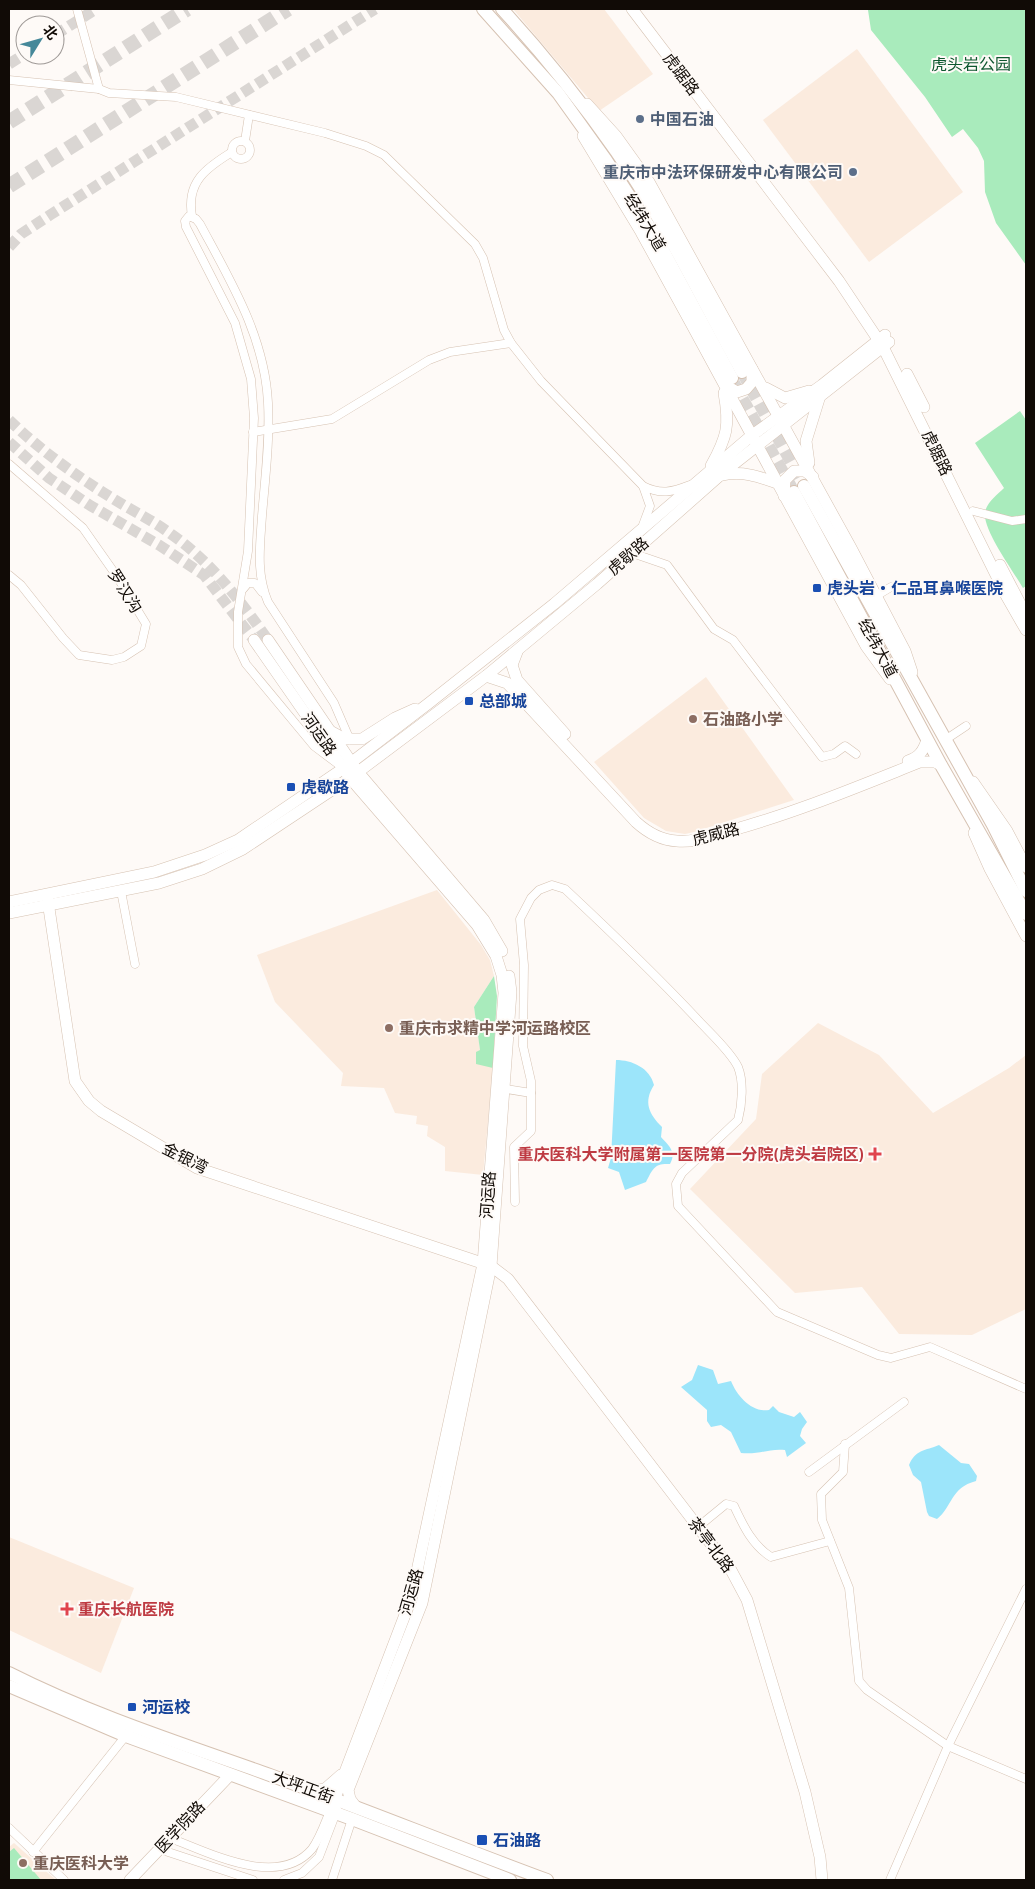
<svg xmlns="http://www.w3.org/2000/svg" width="1035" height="1889" viewBox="0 0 1035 1889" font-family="Cabin,'Noto Sans SC',sans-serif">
<rect width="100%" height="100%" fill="#fefaf7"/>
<g fill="#fbebde">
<path d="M513 9H604L653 74 599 111Z"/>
<path d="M857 49 963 192 869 262 763 120Z"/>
<path d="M706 677 794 800 694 832 685 834 666 831 644 818 594 762Z"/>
<path d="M437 890 481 945 490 960 494 976 474 1007 480 1050 493 1068 483 1175 445 1171V1147L427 1136 428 1126 416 1124 417 1116 395 1113 384 1088 341 1086 343 1073 275 1002 257 955Z"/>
<path d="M818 1023 879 1055 933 1113 1009 1068 1026 1055V1309L972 1335 899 1334 862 1287 795 1293 690 1189 756 1119 762 1074Z"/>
<path d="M9 1537 134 1588 101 1673 9 1630Z"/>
<path d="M14 1843 56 1880H9V1847Z"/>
</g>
<g fill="#a9ebbc">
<path d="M870 9H1026V265L996 223 985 192 984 161 978 148 963 129 952 137 925 97 871 30 868 10Z"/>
<path d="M1020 411 1026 420V586L1023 588C1014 572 982 529 985 512 987 502 998 494 1004 488L975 443Z"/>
<path d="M494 976 497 996 493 1068 476 1064V1052L480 1050 474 1007Z"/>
<path d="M14 1848 41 1880H9V1852Z"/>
</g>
<g fill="#9ce5fa">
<path d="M616 1060C632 1060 650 1068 654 1085 643 1102 649 1114 662 1127L661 1137C669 1146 677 1152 670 1164 655 1163 653 1168 646 1182L625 1190 619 1172 608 1168 611 1158Z"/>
<path d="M698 1365 713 1370 718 1384 731 1381C737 1396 752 1413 769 1410L773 1406 779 1412 794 1417 800 1412 807 1422 802 1429 800 1436 806 1443 787 1457 785 1450C770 1448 759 1455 741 1453L731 1432 721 1425 711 1427 707 1421V1410L681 1387 692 1380Z"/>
<path d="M939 1445 961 1463 969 1464 977 1476 976 1481C950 1488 953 1506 937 1519L929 1516 927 1512 921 1482 913 1475 909 1465C916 1449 925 1451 939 1445Z"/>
</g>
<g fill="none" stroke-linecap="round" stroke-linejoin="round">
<g stroke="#dad6d3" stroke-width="11" stroke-dasharray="11 5.5" stroke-linecap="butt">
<path d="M55 35 96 9"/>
<path d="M9 64 25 54"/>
<path d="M9 247 21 234 50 215 375 9"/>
<path d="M9 420C40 450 75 475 112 498 131 510 152 520 171 534 211 562 240 600 268 640"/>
<path d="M9 442 49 478 91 506 159 545 204 575 254 640"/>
</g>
<g stroke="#dad6d3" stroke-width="12" stroke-dasharray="12 6" stroke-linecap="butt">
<path d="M742 372 804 486"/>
<path d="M734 383 794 492"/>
</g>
<g stroke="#dad6d3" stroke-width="15" stroke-dasharray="15 8" stroke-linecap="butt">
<path d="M9 122 187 9"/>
<path d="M9 186 288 9"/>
</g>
<g stroke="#d6c2b2" stroke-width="9">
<g id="street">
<path d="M77 9 99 89 109 93 176 97 325 133 366 146 384 155 475 244 483 258 504 330 511 343 541 381 643 486"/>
<path d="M9 80 99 89"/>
<circle cx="241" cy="150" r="9"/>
<path d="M245 141 249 115"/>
<path d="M192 216C186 182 206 168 232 152"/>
<path d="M253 432 332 419 429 360 450 352 511 343"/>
<path d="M9 464 83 528 116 575 146 624 141 646 124 657 112 660 79 655 63 638 21 585 9 575"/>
<path d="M973 511 1012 521 1026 519"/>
<path d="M643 525 650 506 643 486C661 495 672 492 690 485"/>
<path d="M632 553 667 565 714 629 733 640 822 757 834 754 845 746 856 754"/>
<path d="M243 589 248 583H255L262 592"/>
<path d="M876 596 891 587"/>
<path d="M945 740 966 726"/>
<path d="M338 764 314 746 246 664 238 647V612L248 551 254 418 251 379 235 323 186 227 185 221 189 216 196 219 200 224C230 280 265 337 268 403 270 440 265 479 262 516 260 546 256 574 268 602L334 703 350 740"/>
<path d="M121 891 135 964"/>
<path d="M506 1089 531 1093"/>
<path d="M515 1202 514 1147 531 1131V1081L523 1046 524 965 520 919 531 898 539 890 552 885 565 889C611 932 656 975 699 1021 710 1033 731 1052 738 1067 744 1082 742 1105 738 1120L682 1173 676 1184 678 1206 777 1312 878 1355 891 1358 930 1347 1026 1389"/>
<path d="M845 1444 843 1472 821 1494 822 1520 849 1588 859 1681 867 1690 948 1746 1026 1779"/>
<path d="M809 1472 904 1402"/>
<path d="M698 1527 726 1504 734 1506C743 1525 752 1545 771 1557L830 1541"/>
<path d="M9 1828 64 1880"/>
<path d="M170 1838C210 1853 278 1889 312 1849 320 1838 325 1823 330 1811"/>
<path d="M159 1849 253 1880"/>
<path d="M33 1852 128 1733"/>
<path d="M284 1880 302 1873 319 1857 337 1810"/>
<path d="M332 1880 352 1819"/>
<path d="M890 1880 948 1746 1026 1589"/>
</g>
</g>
<g stroke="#d6c2b2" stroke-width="12">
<g id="secondary">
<path d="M632 9 839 281 883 347 1007 597 1026 630"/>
<path d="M587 104 616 136 649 182 851 548 905 651 912 672"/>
<path d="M583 136 641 232 692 325 866 646 890 679"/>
<path d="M907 374 924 407"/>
<path d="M725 385 737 392 746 389 752 382V369"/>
<path d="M766 388 785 398 809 391"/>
<path d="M809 463 806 441 819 399"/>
<path d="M711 466C727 437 730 426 724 393"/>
<path d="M722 475C743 471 757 476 777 483"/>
<path d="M784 496 785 480 794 471H805L813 477"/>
<path d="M1000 565 1025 613"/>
<path d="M254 640 350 778 477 925 496 956 502 975 504 993 483 1264 411 1599 332 1806"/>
<path d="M268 640 358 772 484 920 502 951"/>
<path d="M517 652 512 665 517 680 565 734"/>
<path d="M486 676 507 683 636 822C648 833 660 840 677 841 694 843 713 835 729 831 795 813 857 787 920 762H935L941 765"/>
<path d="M332 732 345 739H362L395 718 415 709"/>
<path d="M908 761C919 757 923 752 927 740"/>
<path d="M973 782 1007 831 1026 867"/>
<path d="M974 833 990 869 1026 936"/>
<path d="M47 895 75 1081 89 1101 101 1111 197 1168 491 1266 508 1279 731 1570 747 1600 805 1792 820 1857 822 1880"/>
<path d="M9 902 154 872 205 855 238 840 344 768 429 703 554 604 751 436 822 385 885 335"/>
<path d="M9 913 159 883 202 869 243 849 350 778 486 676 597 584 725 471 889 342"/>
<path d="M312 1791 325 1789 341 1775"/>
<path d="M356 1807 350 1799 348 1790 422 1603 491 1266 511 992 509 976"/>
<path d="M130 1880 230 1775"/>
</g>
</g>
<g stroke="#d6c2b2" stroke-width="14">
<g id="primary">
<path d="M483 9 558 93 606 160 656 237 732 378"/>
<path d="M502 9C543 54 581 101 616 151 664 220 701 298 742 372"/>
<path d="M804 486 993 825 1026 891"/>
<path d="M794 492 941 765 1026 914"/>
<path d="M9 1673C92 1715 183 1744 270 1775 363 1809 455 1846 547 1880"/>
<path d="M9 1686 126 1736 352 1819 510 1880"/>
</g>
</g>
<use href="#street" stroke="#fff" stroke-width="8"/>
<use href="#secondary" stroke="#fff" stroke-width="11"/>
<use href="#primary" stroke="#fff" stroke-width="12"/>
</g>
<g fill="#5c6f8a" stroke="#fefaf7" stroke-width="2">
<circle cx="640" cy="119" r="5"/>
<circle cx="853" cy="172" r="5"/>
</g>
<g fill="#1a4fb4" stroke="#fefaf7" stroke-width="2">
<rect x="812" y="583" width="10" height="10" rx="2.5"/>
<rect x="464" y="696" width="10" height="10" rx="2.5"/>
<rect x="286" y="782" width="10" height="10" rx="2.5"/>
<rect x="127" y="1702" width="10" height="10" rx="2.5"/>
<rect x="476" y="1834" width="12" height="12" rx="2.5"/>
</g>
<g fill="#8d6e63" stroke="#fefaf7" stroke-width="2">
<circle cx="693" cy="719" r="5"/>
<circle cx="389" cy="1028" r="5"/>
<circle cx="23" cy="1863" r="5"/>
</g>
<g fill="#e0444e" stroke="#fefaf7" stroke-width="2">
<path d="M872.5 1146.5h5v5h5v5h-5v5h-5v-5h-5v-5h5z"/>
<path d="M64.5 1601.5h5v5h5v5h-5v5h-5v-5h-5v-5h5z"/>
</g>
<g text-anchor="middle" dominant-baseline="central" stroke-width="4" stroke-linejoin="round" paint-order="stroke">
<g font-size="16" fill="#0e572f" stroke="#fefaf7">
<text x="971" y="64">虎头岩公园</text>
</g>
<g font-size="16" fill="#110b06" stroke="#fefaf7">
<text transform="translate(681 74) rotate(53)">虎踞路</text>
<text transform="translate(645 222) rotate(59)">经纬大道</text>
<text transform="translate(937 453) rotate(64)">虎踞路</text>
<text transform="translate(628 556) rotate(-41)">虎歇路</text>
<text transform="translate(125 591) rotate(58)">罗汉沟</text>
<text transform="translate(878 648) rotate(62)">经纬大道</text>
<text transform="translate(319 734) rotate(55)">河运路</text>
<text transform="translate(716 834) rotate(-14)">虎威路</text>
<text transform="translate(185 1158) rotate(27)">金银湾</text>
<text transform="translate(488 1195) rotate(-86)">河运路</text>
<text transform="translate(711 1545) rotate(53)">茶亭北路</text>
<text transform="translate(411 1592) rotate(-74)">河运路</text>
<text transform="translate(303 1787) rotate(20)">大坪正街</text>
<text transform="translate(180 1827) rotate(-47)">医学院路</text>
</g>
<g font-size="16" font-weight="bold" fill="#4e5e75" stroke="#fefaf7" text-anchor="start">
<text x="650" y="119">中国石油</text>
<text x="843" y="172" text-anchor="end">重庆市中法环保研发中心有限公司</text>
</g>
<g font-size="16" font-weight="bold" fill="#164399" stroke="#fefaf7" text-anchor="start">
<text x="827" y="588">虎头岩‧仁品耳鼻喉医院</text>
<text x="479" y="701">总部城</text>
<text x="301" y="787">虎歇路</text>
<text x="142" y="1707">河运校</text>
<text x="493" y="1840">石油路</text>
</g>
<g font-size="16" font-weight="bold" fill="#785e54" stroke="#fefaf7" text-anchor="start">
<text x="703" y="719">石油路小学</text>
<text x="399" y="1028">重庆市求精中学河运路校区</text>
<text x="33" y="1863">重庆医科大学</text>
</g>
<g font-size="16" font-weight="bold" fill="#be3a42" stroke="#fefaf7" text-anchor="end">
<text x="864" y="1154">重庆医科大学附属第一医院第一分院(虎头岩院区)</text>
<text x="78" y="1609" text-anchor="start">重庆长航医院</text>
</g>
</g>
<rect width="1035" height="1889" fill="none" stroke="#110b06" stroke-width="20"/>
<g transform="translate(40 40) rotate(53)"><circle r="24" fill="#fefaf7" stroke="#9f9a97"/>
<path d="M0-4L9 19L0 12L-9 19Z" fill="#458899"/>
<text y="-8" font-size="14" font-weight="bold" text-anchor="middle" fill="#110b06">北</text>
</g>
</svg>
